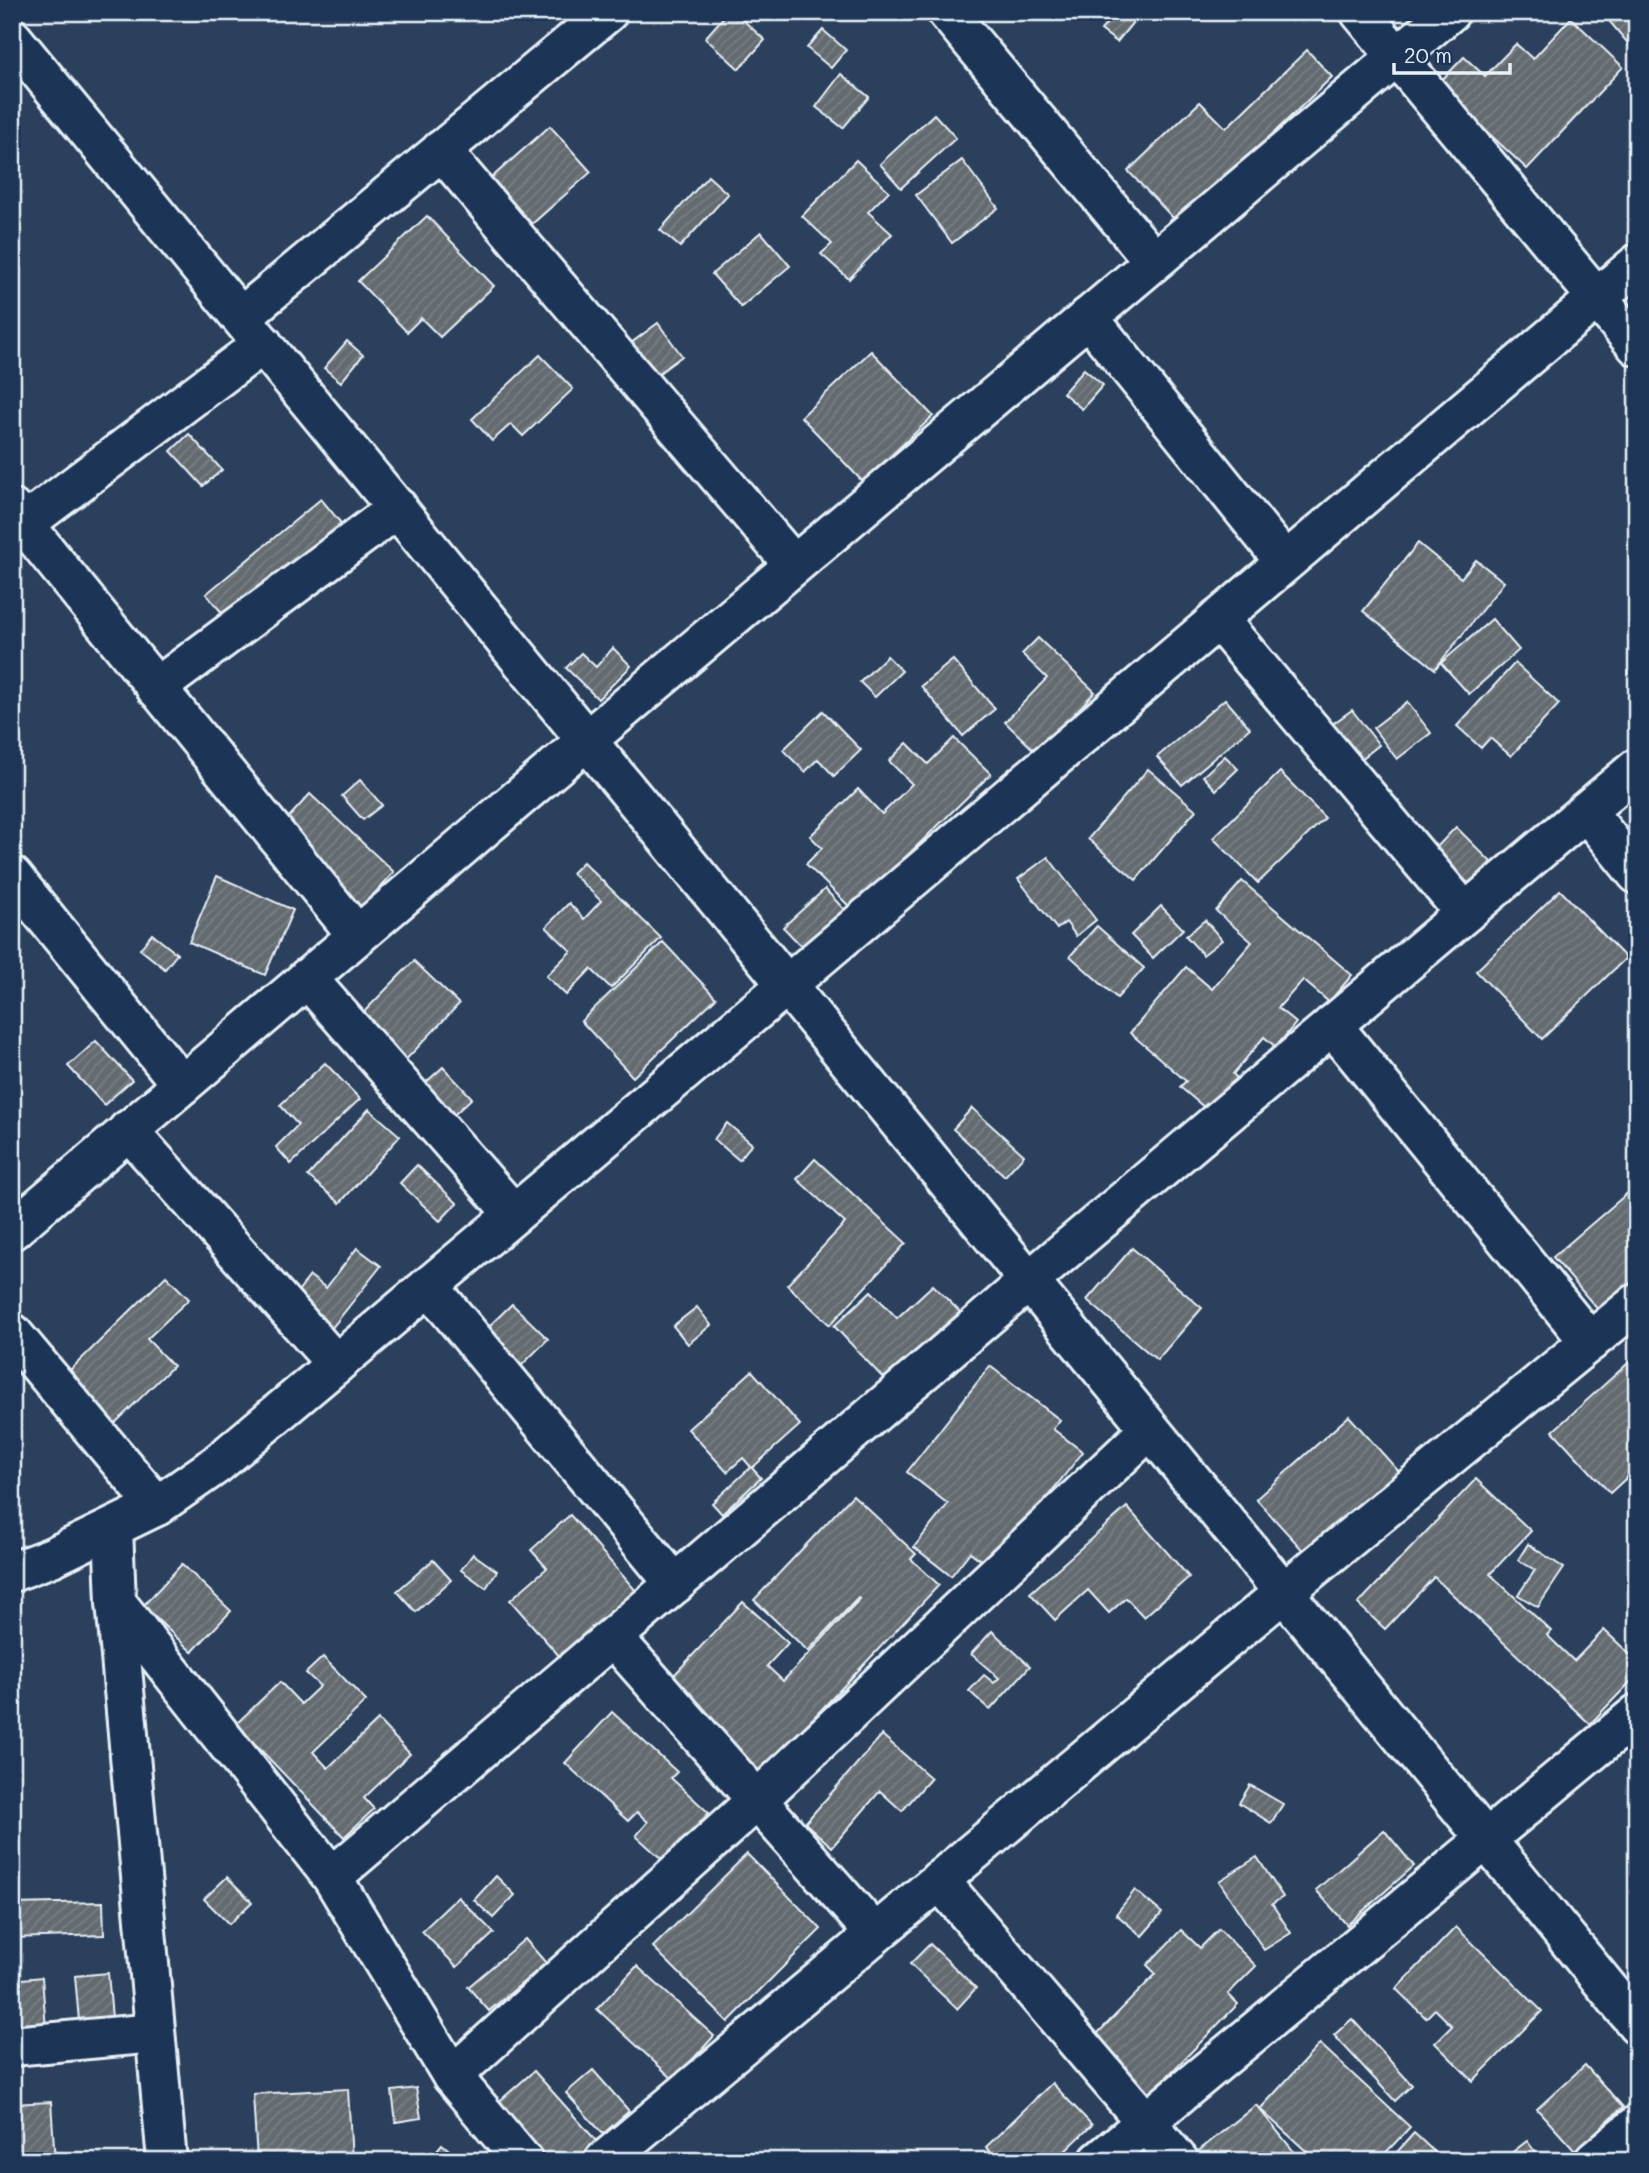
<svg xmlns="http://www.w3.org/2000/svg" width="1649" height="2173" viewBox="0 0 1649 2173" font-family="Mali,sans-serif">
<defs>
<pattern id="building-hatch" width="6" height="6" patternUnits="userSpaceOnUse" patternTransform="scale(1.75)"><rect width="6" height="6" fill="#636a6f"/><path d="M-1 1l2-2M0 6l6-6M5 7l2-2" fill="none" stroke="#798084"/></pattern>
</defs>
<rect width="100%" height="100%" fill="#2b405c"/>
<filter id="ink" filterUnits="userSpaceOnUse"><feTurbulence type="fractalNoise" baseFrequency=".0143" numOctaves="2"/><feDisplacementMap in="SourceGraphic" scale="14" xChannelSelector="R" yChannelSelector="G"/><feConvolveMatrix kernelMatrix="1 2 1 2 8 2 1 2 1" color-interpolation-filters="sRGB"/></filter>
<g filter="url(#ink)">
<g fill="url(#building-hatch)" stroke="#e8f1f8" stroke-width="2">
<path d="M728 12H734L765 40 739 69 705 38Z"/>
<path d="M1116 12H1123L1134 21 1117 42 1101 30Z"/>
<path d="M1609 12H1637V54L1605 16Z"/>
<path d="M1571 18 1623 67 1527 169 1437 85 1464 57 1485 76 1516 44 1533 59Z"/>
<path d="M823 30 846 50 831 68 807 48Z"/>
<path d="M1307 50 1332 77 1179 224 1128 171 1200 102 1226 128Z"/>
<path d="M841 74 869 97 843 128 816 107Z"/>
<path d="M934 114 956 138 901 188 880 164Z"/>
<path d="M550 126 591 172 532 224 491 178Z"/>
<path d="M856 160 889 191 868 212 892 234 849 279 821 254 832 244 802 216Z"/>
<path d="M962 160 998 208 952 243 916 195Z"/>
<path d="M708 176 728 194 680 247 660 230Z"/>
<path d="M427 216 494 286 440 337 421 318 407 332 358 281Z"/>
<path d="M761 232 790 266 741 307 712 274Z"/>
<path d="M658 323 682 356 647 382 623 349Z"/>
<path d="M347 341 363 355 341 382 324 368Z"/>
<path d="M871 351 933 416 863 482 801 417Z"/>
<path d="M540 355 573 389 523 436 511 424 492 441 472 419Z"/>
<path d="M1084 369 1103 385 1082 409 1063 393Z"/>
<path d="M189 434 222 470 203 486 171 451Z"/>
<path d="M321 499 355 540 229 621 206 594Z"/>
<path d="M1418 543 1461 578 1476 560 1504 582 1435 669 1363 611Z"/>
<path d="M1492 619 1519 650 1469 694 1441 663Z"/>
<path d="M1038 638 1095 692 1037 753 1005 722 1047 678 1022 654Z"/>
<path d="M613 648 631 666 598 699 566 668 581 653 596 667Z"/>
<path d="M887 656 902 671 875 697 860 682Z"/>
<path d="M953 660 995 709 963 736 921 686Z"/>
<path d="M1515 663 1559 704 1511 756 1490 738 1481 748 1457 726Z"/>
<path d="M1225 699 1250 728 1182 785 1157 757Z"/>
<path d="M1407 702 1431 733 1397 759 1373 728Z"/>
<path d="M1352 710 1379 745 1355 764 1327 728Z"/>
<path d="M823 711 861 750 834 776 818 759 805 772 783 750Z"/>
<path d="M954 738 991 774 852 909 806 864 822 848 810 836 858 789 882 814 912 784 889 761 907 743 928 764Z"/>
<path d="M1225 756 1238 769 1216 790 1203 776Z"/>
<path d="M1148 769 1196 810 1136 880 1088 839Z"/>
<path d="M1280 772 1325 818 1258 883 1213 838Z"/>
<path d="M360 780 382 805 363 820 342 796Z"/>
<path d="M310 794 394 872 353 917 270 838Z"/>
<path d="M1456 827 1491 862 1469 884 1434 850Z"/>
<path d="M1048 857 1096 920 1076 936 1066 922 1057 929 1018 879Z"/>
<path d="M583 862 661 938 611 988 591 969 566 995 546 976 571 951 546 927 569 903 584 919 601 901 572 873Z"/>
<path d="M217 876 293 910 265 975 189 942Z"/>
<path d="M1242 881 1352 975 1329 1002 1303 980 1278 1008 1296 1023 1276 1047 1264 1037 1233 1074 1239 1080 1211 1113 1180 1087 1186 1081 1130 1033 1186 967 1212 989 1252 942 1216 911Z"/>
<path d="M825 889 851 917 810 955 783 927Z"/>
<path d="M1560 890 1626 958 1542 1039 1476 971Z"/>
<path d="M1161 906 1183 929 1153 958 1131 935Z"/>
<path d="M1205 920 1222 940 1203 955 1186 936Z"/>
<path d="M1097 926 1144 968 1117 998 1070 956Z"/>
<path d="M152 934 177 954 165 969 140 949Z"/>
<path d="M663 942 716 998 633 1077 581 1021Z"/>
<path d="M414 961 459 1004 396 1070 350 1026Z"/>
<path d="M96 1041 132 1080 104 1105 68 1066Z"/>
<path d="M325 1063 360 1099 291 1164 276 1147 298 1125 280 1105Z"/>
<path d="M443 1067 472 1098 443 1125 413 1094Z"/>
<path d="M972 1108 1024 1155 1005 1176 953 1129Z"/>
<path d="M369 1109 400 1136 340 1203 308 1176Z"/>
<path d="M727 1123 752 1144 739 1160 714 1139Z"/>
<path d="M815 1159 906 1243 830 1325 787 1285 845 1223 797 1179Z"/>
<path d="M417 1165 457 1203 440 1221 400 1183Z"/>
<path d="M1637 1185V1304L1611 1325 1553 1257Z"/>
<path d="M357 1248 381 1266 327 1334 288 1304 310 1276 326 1288Z"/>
<path d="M1132 1248 1202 1308 1157 1360 1087 1300Z"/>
<path d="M166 1276 189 1299 147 1339 173 1366 108 1430 59 1381Z"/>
<path d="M933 1285 960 1312 886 1381 834 1326 871 1291 897 1318Z"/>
<path d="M512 1304 548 1339 520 1367 483 1332Z"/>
<path d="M697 1307 711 1325 688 1344 673 1326Z"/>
<path d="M1637 1355V1468L1610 1493 1553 1431Z"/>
<path d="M990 1366 1060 1420 1053 1429 1083 1452 991 1568 970 1552 951 1576 914 1547 948 1504 907 1472Z"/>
<path d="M752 1371 800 1425 752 1468 761 1478 722 1514 712 1503 751 1467 743 1458 727 1472 688 1429Z"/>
<path d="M1349 1416 1419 1494 1319 1568 1256 1499Z"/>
<path d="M1476 1479 1531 1531 1490 1574 1551 1631 1547 1635 1574 1661 1604 1630 1637 1661V1675L1590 1724 1434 1577 1385 1629 1358 1604Z"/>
<path d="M853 1495 916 1554 911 1559 939 1585 754 1781 659 1691 743 1602 788 1643 767 1666 783 1681 860 1599 858 1598 808 1651 754 1600Z"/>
<path d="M1127 1507 1189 1577 1144 1617 1126 1598 1109 1613 1088 1590 1055 1620 1030 1593Z"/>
<path d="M570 1515 636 1591 560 1657 510 1600 547 1568 531 1550Z"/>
<path d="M1528 1544 1564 1568 1538 1607 1518 1595 1535 1570 1518 1560Z"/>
<path d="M473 1554 497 1571 486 1588 461 1570Z"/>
<path d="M433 1560 451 1580 416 1612 397 1591Z"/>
<path d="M182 1564 231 1611 192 1652 143 1606Z"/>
<path d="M992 1631 1030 1666 990 1710 969 1691 984 1675 994 1683 999 1678 971 1654Z"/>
<path d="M323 1657 366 1701 313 1752 328 1768 378 1720 410 1754 364 1798 374 1809 344 1837 236 1724 280 1682 301 1704 320 1686 306 1673Z"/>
<path d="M612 1712 677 1772 671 1778 709 1813 664 1861 636 1836 648 1822 637 1812 628 1821 565 1763Z"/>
<path d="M882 1735 931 1778 902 1811 880 1791 832 1847 805 1823Z"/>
<path d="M1250 1785 1283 1804 1271 1823 1239 1803Z"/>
<path d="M1384 1830 1414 1866 1347 1925 1316 1890Z"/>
<path d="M747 1854 821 1929 728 2022 653 1947Z"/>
<path d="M1257 1857 1283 1897 1272 1904 1291 1933 1264 1950 1219 1881Z"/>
<path d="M496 1876 515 1895 493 1918 474 1900Z"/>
<path d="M227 1877 252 1902 229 1924 204 1899Z"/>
<path d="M1135 1890 1162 1913 1142 1936 1116 1914Z"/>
<path d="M458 1897 494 1933 457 1967 422 1931Z"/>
<path d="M103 1902 104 1935 12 1938V1904Z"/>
<path d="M1456 1927 1542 2011 1473 2081 1435 2043 1452 2026 1435 2009 1426 2018 1396 1989Z"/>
<path d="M1219 1929 1256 1966 1228 1994 1238 2004 1149 2095 1092 2039 1156 1974 1147 1965 1181 1930 1200 1948Z"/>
<path d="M525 1939 546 1963 489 2011 468 1987Z"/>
<path d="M930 1944 976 1988 957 2009 910 1964Z"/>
<path d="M637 1966 714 2036 674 2080 597 2009Z"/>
<path d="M108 1973 112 2018 79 2021 75 1976Z"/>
<path d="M42 1977 46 2029 12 2032V1980Z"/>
<path d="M1352 2019 1412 2085 1395 2101 1334 2035Z"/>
<path d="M1320 2044 1410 2127 1378 2161H1317L1260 2109Z"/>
<path d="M1585 2065 1623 2107 1575 2151 1537 2109Z"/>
<path d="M593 2070 629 2111 603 2134 566 2093Z"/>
<path d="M534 2071 600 2145 583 2161H544L495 2105Z"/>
<path d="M1052 2083 1092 2125 1055 2161H1000L986 2147Z"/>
<path d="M416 2088 421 2118 396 2122 392 2091Z"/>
<path d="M348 2089 352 2161H257L253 2094Z"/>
<path d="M51 2102 55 2161H12V2104Z"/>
<path d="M1256 2105 1300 2159 1297 2161H1194L1191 2157Z"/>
<path d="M1414 2133 1444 2161H1389Z"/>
<path d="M1527 2141 1542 2161H1501Z"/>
<path d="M442 2144 462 2161H428Z"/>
</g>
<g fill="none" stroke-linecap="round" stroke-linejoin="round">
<g stroke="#e8f1f8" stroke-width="44">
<g id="minor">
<path d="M947 12 1154 261"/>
<path d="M1360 12 1637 346"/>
<path d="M12 38 1637 2024"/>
<path d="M441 150 794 565"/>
<path d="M241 317 608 12"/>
<path d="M1088 317 1285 562"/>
<path d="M12 509 357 935"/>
<path d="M12 533 263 344"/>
<path d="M1218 619 1465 913"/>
<path d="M156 688 398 508"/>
<path d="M1586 811 1637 874"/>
<path d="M12 876 182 1085"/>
<path d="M307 978 514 1214"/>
<path d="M1332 1025 1590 1342"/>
<path d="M128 1130 336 1364"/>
<path d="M12 1230 587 740 1450 12"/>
<path d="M429 1286 675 1584"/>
<path d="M12 1333 157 1506"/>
<path d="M113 1528 116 1602 167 2161"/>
<path d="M12 1572 52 1557 157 1506 216 1465 787 985 1637 264"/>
<path d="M116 1602 332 1877 452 2076 523 2161"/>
<path d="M613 1637 875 1934"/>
<path d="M332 1877 1029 1281 1637 768"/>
<path d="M939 1880 1179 2161"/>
<path d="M12 2046 155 2033"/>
<path d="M452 2076 756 1801 1150 1429"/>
<path d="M604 2161 1284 1592 1637 1303"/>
<path d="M1099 2161 1637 1714"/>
<path d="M1594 2161 1637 2125"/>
</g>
</g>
<use href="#minor" stroke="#1d3557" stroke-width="38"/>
</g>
</g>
<rect width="1649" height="2173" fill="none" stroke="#1d3557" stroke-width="42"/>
<rect x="21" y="21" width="1607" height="2131" fill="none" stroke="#e8f1f8" stroke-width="2.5" filter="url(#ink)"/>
<path d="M1394 63v10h116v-10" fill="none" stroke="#e8f1f8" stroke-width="3.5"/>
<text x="1404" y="63" font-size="21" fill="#e8f1f8" stroke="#1d3557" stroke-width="5" paint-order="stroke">20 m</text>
</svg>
